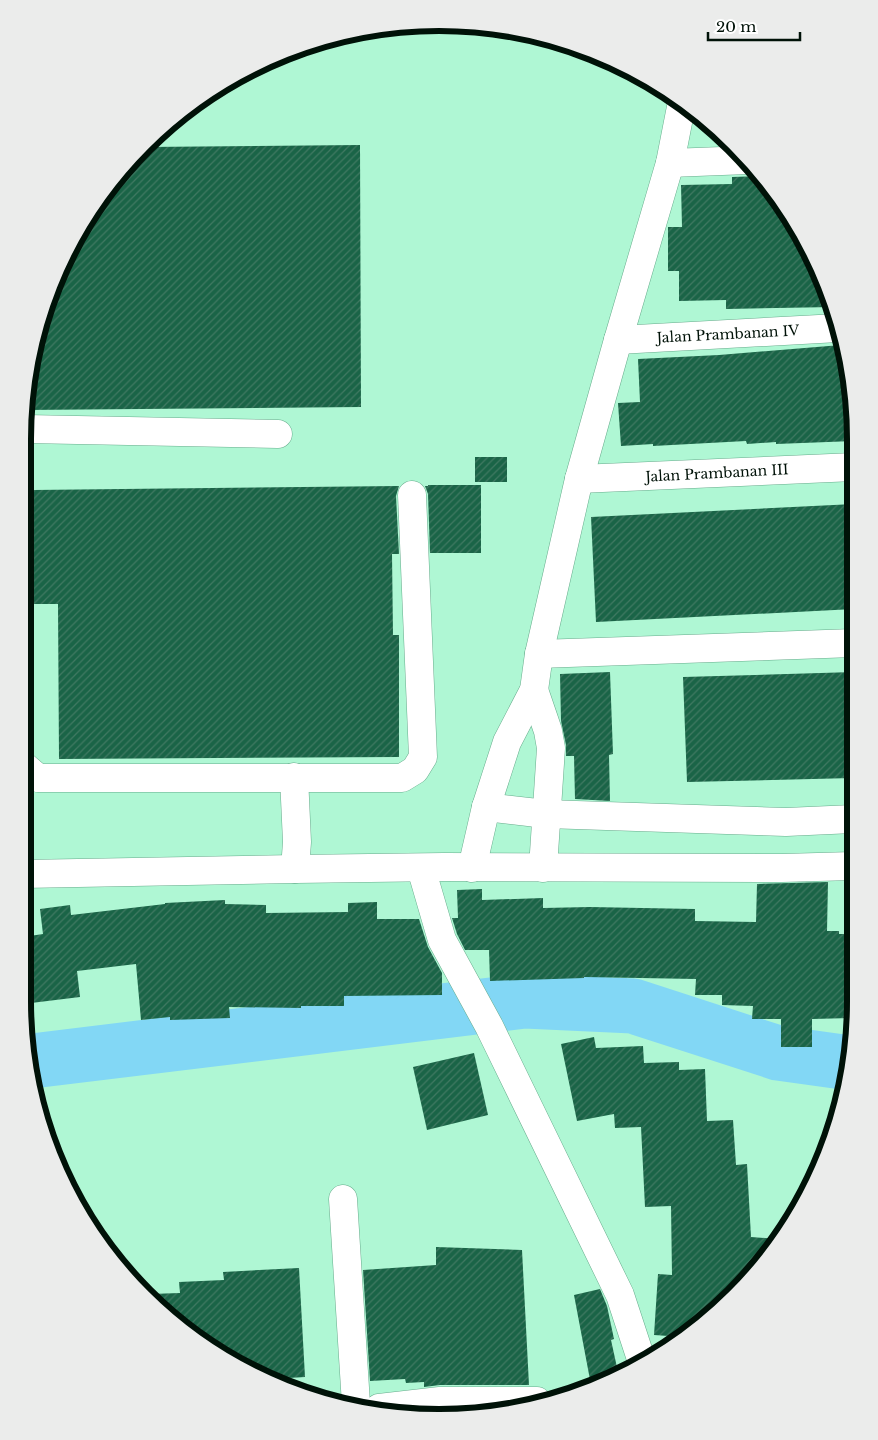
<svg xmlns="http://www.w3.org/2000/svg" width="878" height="1440" viewBox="0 0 878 1440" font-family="'Libre Baskerville',serif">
<defs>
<pattern id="building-hatch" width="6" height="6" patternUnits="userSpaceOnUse" patternTransform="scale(1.25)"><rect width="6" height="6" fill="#1a6447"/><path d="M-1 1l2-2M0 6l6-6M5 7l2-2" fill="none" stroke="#407962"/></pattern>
</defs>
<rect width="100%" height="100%" fill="#aff7d4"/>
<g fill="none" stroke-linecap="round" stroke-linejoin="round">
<path stroke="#82d7f5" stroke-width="55" d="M32 1061 525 1001 633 1006 778 1053 850 1063"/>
</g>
<g fill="url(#building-hatch)">
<path d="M360 145 361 407 26 410V385L54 280 108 186 145 147Z"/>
<path d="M761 176 800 231 834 307 726 309V300L679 301V271H668V227H682L681 185 732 184V177Z"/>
<path d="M841 345 855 411 854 441 776 444V442L747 444 746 441 653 446V444L621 446 618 403 640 402 638 359 719 355Z"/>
<rect x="475" y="457" width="32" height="25"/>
<path d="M428 485H481V553H430L428 494 425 486H428Z"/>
<path d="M399 486 396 496 399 554H392L393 635H399V757L59 759 58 604H34L33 490Z"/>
<path d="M854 504V609L596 622 591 517Z"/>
<path d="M610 672 613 754 609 755 610 801 575 799 574 756H566V745L561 721 560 674Z"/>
<path d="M854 672 853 719H851L853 778 687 782 683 677Z"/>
<path d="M828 882 827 931H839V934H852V1018L812 1019V1047H781V1019H752L753 1006 722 1005V995H695L696 979 584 977V978L490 981 489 950H465L457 934 452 918H458L457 890 482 889V900L543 898V908L590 907 695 909V921L756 922 757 884Z"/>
<path d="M225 900V904L266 905V913L348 912V903L377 902V919H419L428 947 442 973V995L344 996V1006H301V1008L229 1007 230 1018 170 1020V1017L141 1020 136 964 77 971 80 997 23 1004V937L43 934 40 909 70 905 71 915 165 904V903Z"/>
<path d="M594 1037 596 1048 643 1046 644 1063 679 1062V1070L705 1069 707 1121 733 1120 736 1165 747 1164 751 1237 778 1239 770 1254 692 1332 683 1337 654 1335 658 1274 672 1275 671 1206 645 1207 641 1127 615 1128 614 1114 577 1121 561 1044Z"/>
<path d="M474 1053 488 1115 427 1130 413 1067Z"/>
<path d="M436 1247 522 1250 529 1385H440L424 1387V1382L406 1383 405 1379 370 1381 363 1270 436 1265Z"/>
<path d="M299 1268 305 1377 272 1379 207 1347 150 1294 180 1293 179 1282 224 1280 223 1272Z"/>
<path d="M600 1289 607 1306 614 1339 611 1340 618 1372 591 1385 574 1295Z"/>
</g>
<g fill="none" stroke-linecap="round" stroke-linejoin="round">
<g stroke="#67ac8c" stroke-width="29">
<g id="minor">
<path d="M670 163 748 160"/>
<path d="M618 340 838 328"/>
<path d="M26 429 278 434"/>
<path d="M579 479 854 467"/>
<path d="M539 654 854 643"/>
<path d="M534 690 548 731 551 748 543 868"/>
<path d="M24 766 38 778H402L415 770 423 757 412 495"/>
<path d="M294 777 297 842 295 869"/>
<path d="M486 807 546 814 786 822 853 819"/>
<path d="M421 868 442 940 489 1026 620 1295 641 1359"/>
<path d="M472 868 486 807 507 742 534 690 539 654 579 479 618 340 670 163 682 102"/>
<path d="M23 874 295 869 444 867 782 868 853 866"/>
<path d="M343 1199 356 1404"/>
<path d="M379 1408 440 1401H537"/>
</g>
</g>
<use href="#minor" stroke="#fff" stroke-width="28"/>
</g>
<g text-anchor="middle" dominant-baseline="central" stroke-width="5" stroke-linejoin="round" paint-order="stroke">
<g font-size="14" fill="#001208" stroke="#fff">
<text transform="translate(728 334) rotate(-3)">Jalan Prambanan IV</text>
<text transform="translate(717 473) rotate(-3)">Jalan Prambanan III</text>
</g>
</g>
<path d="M0 0H878V1440H0ZM439 31H439A408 408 0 0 1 847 439V1001A408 408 0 0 1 439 1409H439A408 408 0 0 1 31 1001V439A408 408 0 0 1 439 31Z" fill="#ebeceb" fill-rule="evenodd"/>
<path fill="none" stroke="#001208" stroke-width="6" d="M439 31H439A408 408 0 0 1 847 439V1001A408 408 0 0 1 439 1409H439A408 408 0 0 1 31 1001V439A408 408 0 0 1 439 31Z"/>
<path d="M708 32v8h92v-8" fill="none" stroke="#001208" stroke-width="2.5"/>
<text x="716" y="32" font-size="15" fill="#001208" stroke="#ffffff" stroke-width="4" paint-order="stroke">20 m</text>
</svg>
